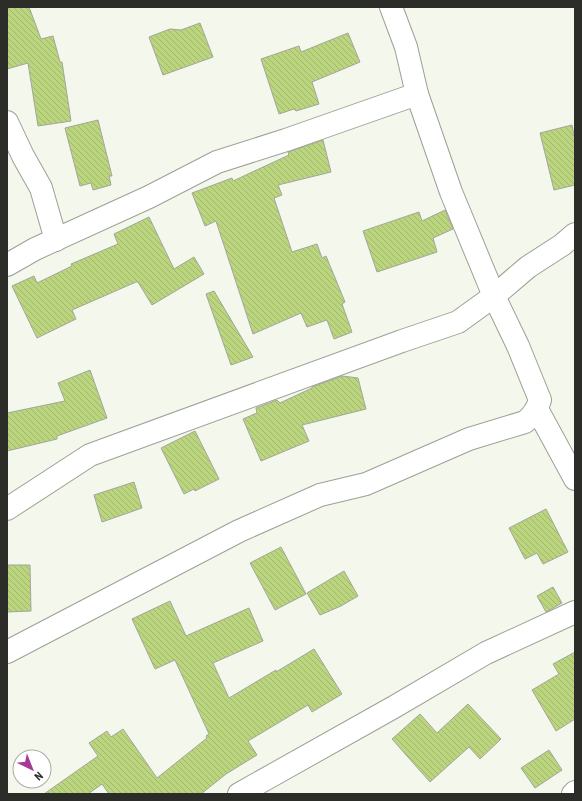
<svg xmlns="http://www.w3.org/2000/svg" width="582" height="801" viewBox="0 0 582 801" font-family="'Roboto Condensed',sans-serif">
<defs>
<pattern id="building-back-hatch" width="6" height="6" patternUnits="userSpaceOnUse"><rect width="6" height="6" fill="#bbd57f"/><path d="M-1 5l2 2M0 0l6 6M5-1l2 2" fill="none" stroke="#a1b76e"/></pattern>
</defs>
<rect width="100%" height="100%" fill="#f3f7ec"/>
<g fill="url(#building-back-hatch)" stroke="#a2a69b">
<path d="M7 7H29L41 39 53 36 60 62H62L71 121 38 126 28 63 7 69Z"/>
<path d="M200 23 213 57 163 75 149 37 170 29 181 30Z"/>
<path d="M348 33 360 62 312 82 319 104 296 111 294 109 279 114 261 59 299 46 301 52Z"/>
<path d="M98 120 112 176H109L111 185 93 190 91 183 80 186 65 128Z"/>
<path d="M572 125 575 139V185L554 190 540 133Z"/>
<path d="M323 140 331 172 278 185 282 195 274 198 292 252 317 244 322 258 326 256 345 302 342 304 352 332 334 339 327 320 307 327 301 313 253 334 216 221 205 226 192 193 232 178 233 181 289 155 288 152Z"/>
<path d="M445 210 453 229 433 238 437 252 377 272 363 231 419 212 422 221Z"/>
<path d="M149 217 174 269 194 257 204 274 152 305 138 282H136L72 310 76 319 37 338 12 286 34 276 37 283 72 266 71 264 118 244 114 234Z"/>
<path d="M214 291 253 357 231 365 206 294Z"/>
<path d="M90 370 107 418 57 436V439L7 451V413L65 401 58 383Z"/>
<path d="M342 376 358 378 366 409 302 425 309 441 261 461 243 419 257 413 256 408 277 400 280 403 312 388V387Z"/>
<path d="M195 431 219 479 195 491 194 489 184 494 161 448Z"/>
<path d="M134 482 142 508 102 522 94 495Z"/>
<path d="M546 509 568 552 543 564 537 553 525 559 509 528Z"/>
<path d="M281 547 306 594 275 610 250 563Z"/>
<path d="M7 565H30L31 611 7 612Z"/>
<path d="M344 571 358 596 341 606 320 615 307 593Z"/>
<path d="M553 587 562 603 546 612 537 596Z"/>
<path d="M170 601 186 636 249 608 263 641 213 663 229 698 276 670V672L314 649 342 694 312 712 308 705 248 741 257 755 226 774 201 794H109L102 784 88 794H44L98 756 89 743 107 731 111 737 123 729 157 778 207 738 206 736 209 734 175 660 155 669 132 619Z"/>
<path d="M575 652V719L556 731 532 690 559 674 553 664Z"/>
<path d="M468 704 501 739 480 759 469 747 430 782 392 739 420 714 437 733Z"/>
<path d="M549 750 562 770 535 788 521 768Z"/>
</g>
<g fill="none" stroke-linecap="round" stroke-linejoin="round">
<g stroke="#9ca095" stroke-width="24">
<g id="street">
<path d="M7 122 23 156 41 188 56 240"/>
<path d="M7 265 35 249 149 197 217 162 286 140 417 94"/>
<path d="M537 409 575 479"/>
<path d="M7 509 90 455 402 341 458 322 494 296 528 267 562 245 575 234"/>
<path d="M7 652 239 531 320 495 366 484 469 439 525 422C533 416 537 410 540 400L518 346 494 296 451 192 417 94 406 47 391 7"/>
<path d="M239 794 394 707 486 653 575 612"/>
<path d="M573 794 575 792"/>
</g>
</g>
<use href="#street" stroke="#fff" stroke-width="22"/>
</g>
<rect width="582" height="801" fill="none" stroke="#2c2d29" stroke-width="16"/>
<g transform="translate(32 769) rotate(137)"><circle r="19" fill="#ffffff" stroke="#ababa9"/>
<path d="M0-3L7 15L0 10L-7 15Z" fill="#a53998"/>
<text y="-6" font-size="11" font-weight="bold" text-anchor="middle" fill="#2c2d29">N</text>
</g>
</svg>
